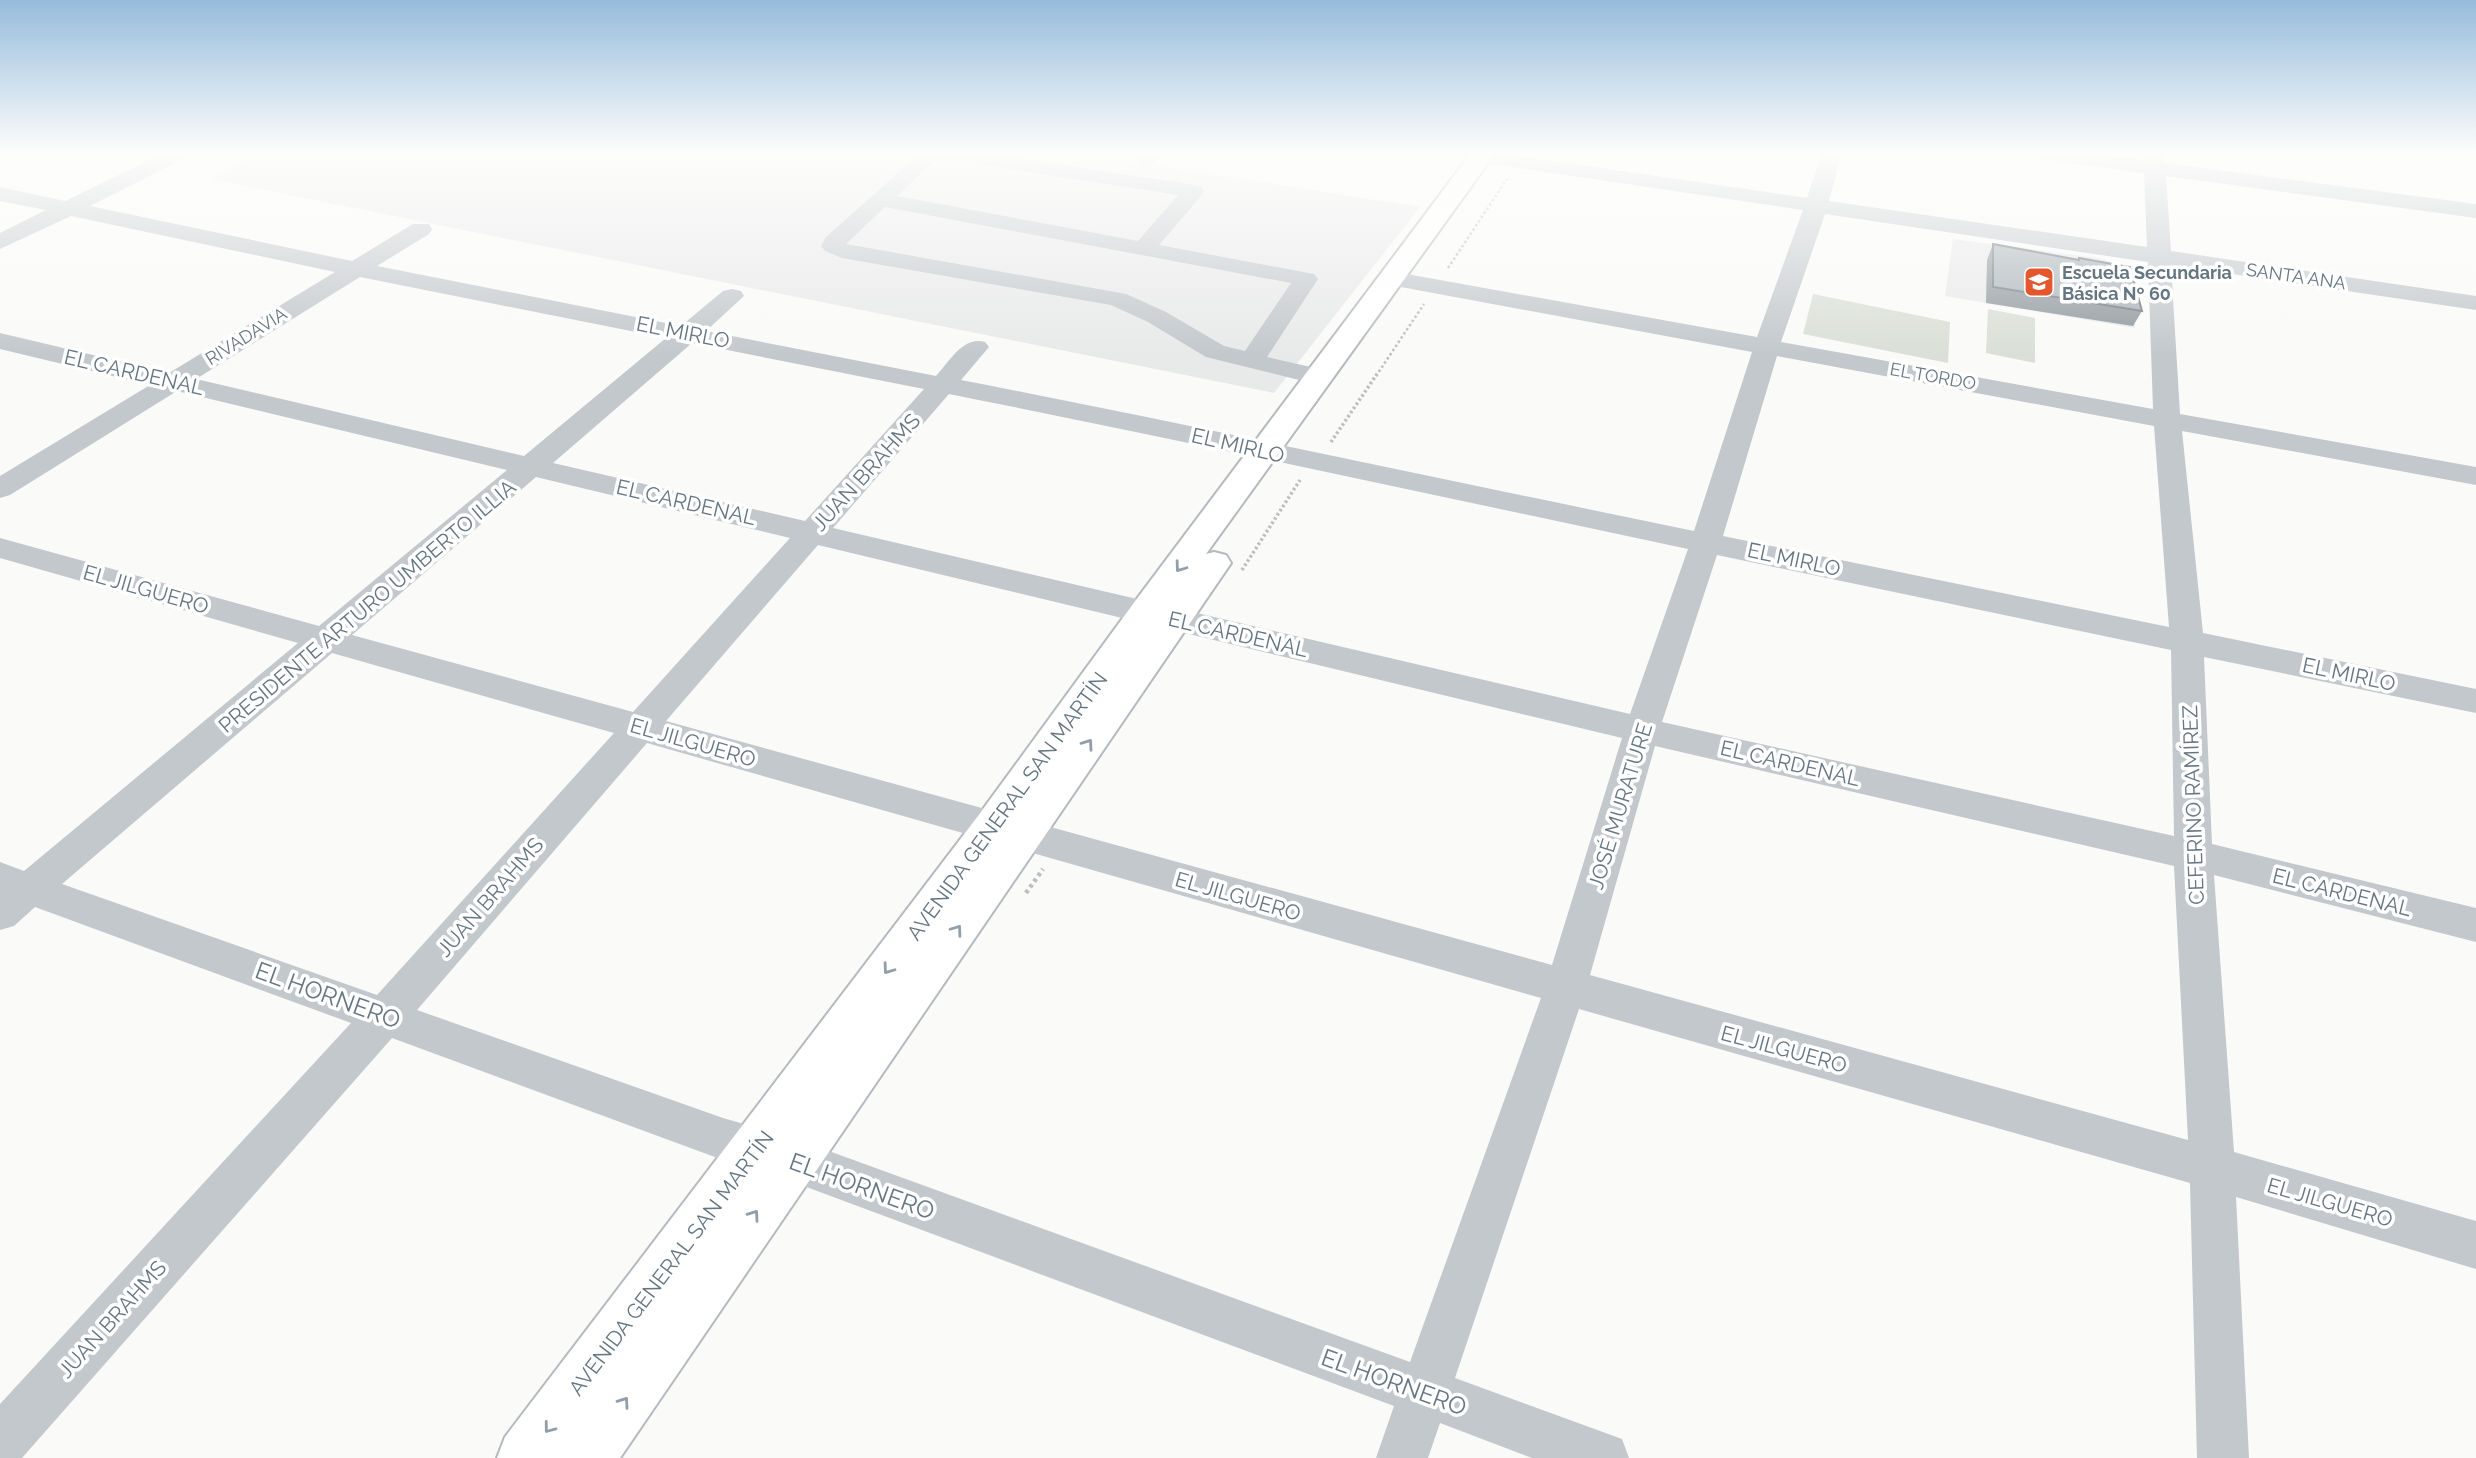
<svg xmlns="http://www.w3.org/2000/svg" width="2476" height="1458" viewBox="0 0 2476 1458" font-family="Raleway,sans-serif">
<rect width="100%" height="100%" fill="#fafaf8"/>
<g fill="#e8e9e9">
<path d="M263 152H1074L1420 207 1274 393 210 179Z"/>
<path d="M1953 239 2098 258 2131 269 2135 328 1945 296Z"/>
</g>
<g fill="#dadfd7">
<path d="M1813 294 1950 322 1948 363 1803 334Z"/>
<path d="M1988 309 2035 318V363L1986 353Z"/>
</g>
<g fill="none" stroke-linecap="round" stroke-linejoin="round">
<g stroke="#b5babe" stroke-width="4">
<path id="major" d="M1472 152H1496L1206 554 1214 552 1226 555 1231 563 620 1458H497L505 1437 978 816 1133 604Z"/>
</g>
<g stroke="#bbbfc2" stroke-width="2.5" stroke-dasharray="2.5 2.5" stroke-linecap="butt">
<path d="M1448 268 1507 179"/>
<path d="M1376 376 1424 304"/>
</g>
<g stroke="#bbbfc2" stroke-width="3.5" stroke-dasharray="2.5 2.5" stroke-linecap="butt">
<path d="M1331 442 1377 374"/>
<path d="M1242 570 1300 480"/>
</g>
<path stroke="#bbbfc2" stroke-width="4.5" stroke-dasharray="3.5 3.5" stroke-linecap="butt" d="M1026 893 1043 869"/>
<g fill="#c3c8cc" fill-rule="evenodd">
<path d="M166 152H192L189 156 90 206 352 261 413 224H429L432 229 429 234 377 266 681 326 723 291 732 289 741 291 744 296 706 331 936 376C950 361 963 336 985 342L989 347 961 380C1206 428 1450 481 1694 531L1752 352 1390 285 1382 283 1378 278 1382 273 1390 271 1757 337 1803 210 1452 158 1445 156 1442 152H1492L1807 198 1822 152H1842L1829 201 2147 247 2144 173 2034 158 2027 156 2024 152H2079L2144 160V152H2164L2165 163 2476 204V218L2166 176 2171 251 2476 296V310L2171 265 2180 414 2476 467V485L2182 431 2203 633 2476 689V713L2204 657 2212 844 2476 908V942L2214 875 2234 1152 2476 1221V1269L2236 1197 2249 1458H2197L2190 1183 1579 1009 1455 1378 1622 1439 1629 1458H1532L1440 1423 1428 1458H1376L1394 1406 793 1182 723 1160 392 1038 22 1458H0V1404L351 1023 35 907 14 926 0 930V862L24 871 298 643 0 558V538L319 626 507 470 177 391 10 495 0 498V476L150 385 0 349V333L169 373 335 272 71 216 0 249V233L46 210 0 201V187L65 201ZM1825 214 2148 262 2153 409 1781 342ZM360 277 666 338 524 456 196 379ZM692 343 924 389 805 521 553 463ZM1777 356 2154 426 2169 627 1723 536ZM949 394C1196 443 1442 497 1688 549L1630 714 833 528ZM536 477 790 538 633 712 352 635ZM818 545 1622 738 1552 965 666 721ZM1717 555 2171 650 2174 836 1662 722ZM332 653 614 733 377 995 62 884ZM647 743 1541 998 1410 1362 793 1138 723 1118 417 1010ZM1655 746 2174 866 2188 1140 1590 975Z"/>
<path d="M925 152H976L1201 186 1204 191 1201 196 1159 245 1314 274 1318 279 1267 357 1328 371 1332 377 1328 383 1319 385 1206 357 1148 322 1111 305 842 258 825 251 821 246 826 237 919 154ZM944 159 1178 195 1138 241 897 196 933 162ZM885 207 1291 283 1245 351 1224 346 1166 312 1126 294 846 244Z"/>
<path d="M1142 152H1163C1156 162 1151 168 1139 164L1135 160Z"/>
</g>
<use href="#major" fill="#fff" fill-rule="evenodd"/>
</g>
<path fill="#929a9f" d="M1993 244 2078 260 2079 258 2142 311 2133 326 1986 303 1987 260Z"/>
<path fill="#aab3b9" stroke="#777d82" stroke-width="2" d="M1993 244 2079 260V258L2130 267 2142 311 1993 287Z"/>
<defs><path id="oneway-chevron" d="M-2-3.5L2.5 0L-2 3.5" fill="none" stroke-width="1.6" stroke-linecap="round" stroke-linejoin="round" transform="scale(1.75)"/></defs>
<g stroke="#939fa8">
<use href="#oneway-chevron" transform="translate(1180 567) rotate(126)"/>
<use href="#oneway-chevron" transform="translate(1088 744) rotate(-55)"/>
<use href="#oneway-chevron" transform="translate(957 930) rotate(-54)"/>
<use href="#oneway-chevron" transform="translate(888 969) rotate(126)"/>
<use href="#oneway-chevron" transform="translate(754 1215) rotate(-55)"/>
<use href="#oneway-chevron" transform="translate(624 1402) rotate(-55)"/>
<use href="#oneway-chevron" transform="translate(549 1428) rotate(127)"/>
</g>
<linearGradient id="sky" x2="0" y2="1"><stop stop-color="#96bcdc"/><stop offset="0.43" stop-color="#fdfdfc"/><stop offset="1" stop-color="#fdfdfc" stop-opacity="0"/></linearGradient>
<rect width="2476" height="356" fill="url(#sky)"/>
<defs>
<g id="school-square" transform="scale(1.575)"><rect x="-9" y="-9" width="18" height="18" rx="4" fill="#e4572e" stroke="#fff"/><path d="M0-5L7-2L0 1L-7-2ZM-4 1L0 2.5L4 1V4Q0 6-4 4Z" fill="#fff"/></g>
</defs>
<g fill-rule="evenodd">
<use href="#school-square" x="2039" y="282"/>
</g>
<g text-anchor="middle" dominant-baseline="central" stroke-width="7" stroke-linejoin="round" paint-order="stroke">
<g font-size="18" font-weight="bold" fill="#657683" stroke="#fff" text-anchor="start">
<text x="2062" y="272">Escuela Secundaria<tspan x="2062" dy="21">Básica Nº 60</tspan></text>
</g>
<g font-size="18" fill="#657683" stroke="#fff">
<text transform="translate(2296 276) rotate(8)">SANTA ANA</text>
<text transform="translate(246 336) rotate(-32)">RIVADAVIA</text>
<text transform="translate(1933 376) rotate(10)">EL TORDO</text>
</g>
<g font-size="21" fill="#657683" stroke="#fff">
<text transform="translate(683 332) rotate(11)">EL MIRLO</text>
<text transform="translate(134 372) rotate(13)">EL CARDENAL</text>
<text transform="translate(1238 445) rotate(13)">EL MIRLO</text>
<text transform="translate(866 472) rotate(-48)">JUAN BRAHMS</text>
<text transform="translate(686 502) rotate(13)">EL CARDENAL</text>
<text transform="translate(1794 559) rotate(12)">EL MIRLO</text>
<text transform="translate(146 589) rotate(16)">EL JILGUERO</text>
<text transform="translate(367 606) rotate(-40)">PRESIDENTE ARTURO UMBERTO ILLIA</text>
<text transform="translate(1238 634) rotate(13)">EL CARDENAL</text>
<text transform="translate(2349 674) rotate(12)">EL MIRLO</text>
<text transform="translate(693 742) rotate(16)">EL JILGUERO</text>
<text transform="translate(1790 763) rotate(13)">EL CARDENAL</text>
<text transform="translate(2193 805) rotate(-92)">CEFERINO RAMÍREZ</text>
<text transform="translate(1007 806) rotate(-54)">AVENIDA GENERAL SAN MARTÍN</text>
<text transform="translate(1620 806) rotate(-73)">JOSÉ MURATURE</text>
<text transform="translate(2342 892) rotate(14)">EL CARDENAL</text>
<text transform="translate(1238 896) rotate(16)">EL JILGUERO</text>
<text transform="translate(490 897) rotate(-49)">JUAN BRAHMS</text>
<text transform="translate(1784 1049) rotate(15)">EL JILGUERO</text>
<text transform="translate(2330 1202) rotate(16)">EL JILGUERO</text>
<text transform="translate(671 1263) rotate(-53)">AVENIDA GENERAL SAN MARTÍN</text>
<text transform="translate(112 1319) rotate(-48)">JUAN BRAHMS</text>
</g>
<g font-size="24" fill="#657683" stroke="#fff">
<text transform="translate(328 995) rotate(20)">EL HORNERO</text>
<text transform="translate(862 1186) rotate(20)">EL HORNERO</text>
<text transform="translate(1394 1382) rotate(20)">EL HORNERO</text>
</g>
</g>
</svg>
